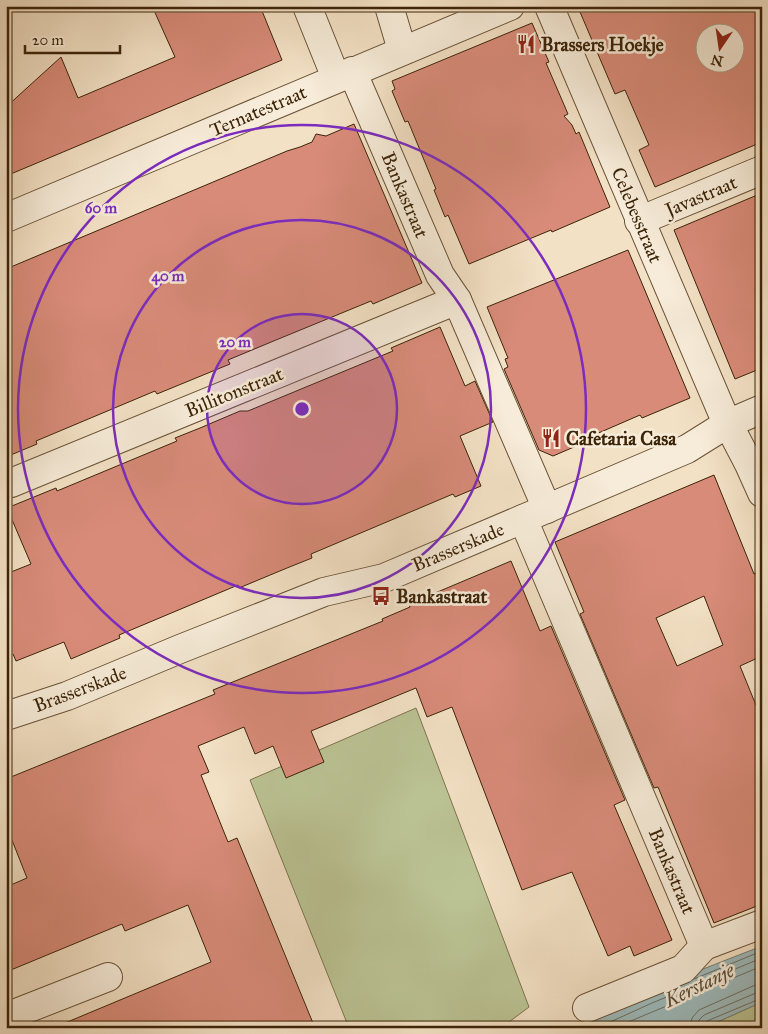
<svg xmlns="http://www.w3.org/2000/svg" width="768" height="1034" viewBox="0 0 768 1034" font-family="'IM FELL Great Primer',serif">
<rect width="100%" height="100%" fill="#f3e1c5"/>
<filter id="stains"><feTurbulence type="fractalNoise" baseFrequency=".004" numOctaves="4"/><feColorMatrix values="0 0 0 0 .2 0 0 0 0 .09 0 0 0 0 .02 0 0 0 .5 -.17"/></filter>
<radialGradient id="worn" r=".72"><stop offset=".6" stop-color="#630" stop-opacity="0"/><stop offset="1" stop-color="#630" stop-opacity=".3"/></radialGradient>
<g fill="#bbc394" stroke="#7c744e">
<path d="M416 708 529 1007 501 1028H349L250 780Z"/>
<path d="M762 1002V1028H704Z"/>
</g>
<path fill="#9ebbbd" stroke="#777f75" d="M762 946V1002L704 1028H575C633 994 699 971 762 946Z"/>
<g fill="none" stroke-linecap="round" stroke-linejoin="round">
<g stroke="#6d7062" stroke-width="1">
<path d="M694 979 762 951"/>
<path d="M597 1028 652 1003 762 958"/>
<path d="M614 1028 762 966"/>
<path d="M690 1028 692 1018 699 1010 753 986 762 984"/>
<path d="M698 1028 699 1020 704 1015 756 993 762 992"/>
<path d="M704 1028V1024L707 1021 762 998"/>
</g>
</g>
<g fill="#d88b79" stroke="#3c2408" fill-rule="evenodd">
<path d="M152 6H260L282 60 6 176V107L61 57 78 98 175 57Z"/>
<path d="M593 6H762V142L655 187 639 150 649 145 625 90 615 94 580 12ZM706 32H736V62H706Z"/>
<path d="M532 23 549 62 546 63 568 114 564 116 572 125 576 134 579 132 610 207 552 232 551 230 469 264 448 215 445 217 434 190 436 189 408 121 405 122 392 91 395 89 392 81Z"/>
<path d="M354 124 422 283 373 304 371 301 276 340 228 360 230 364 157 394 155 391 36 441 37 444 6 457V269L287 151 300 147 312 142 316 134 326 136Z"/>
<path d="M762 193V368L735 379 674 230Z"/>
<path d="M628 250 690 398 642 418 640 415 594 435 595 438 553 456 539 450 504 369 508 367 505 359 508 358 487 307Z"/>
<path d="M440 327 465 386 475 381 493 422 460 436 481 486 455 497 453 494 311 554 312 558 287 568 239 588 238 585 119 635 120 638 71 659 64 642 16 661 13 654 6 657V574L31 564 7 508 56 488 57 491 177 441 175 438 200 428 240 411H248L393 351 391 348Z"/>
<path d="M714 475 754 574 762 571V656L740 666 762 720V904L714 923 658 787 654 788 580 614 584 612 555 542ZM704 596 723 645 677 666 656 618Z"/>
<path d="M511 561 540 631 551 626 625 800 614 805 672 940 634 956 630 946 608 956 572 872 522 890 452 707 427 717 416 688 311 731 324 762 286 778 273 746 255 754 244 727 198 746 209 772 201 775 228 842 237 838 315 1028H53L211 962 188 905 125 931 122 924 6 972V887L27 878 6 825V779L215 694 213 690 383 621 382 619 410 607 409 604Z"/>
</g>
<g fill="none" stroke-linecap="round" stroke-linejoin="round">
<g stroke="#6a5337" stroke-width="30">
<g id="minor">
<path d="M307 6 336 78"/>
<path d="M389 6 402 50"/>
<path d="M549 6 722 412 749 464 762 493"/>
<path d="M352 71 440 275 457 300 547 509"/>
<path d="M6 218 510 6"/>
<path d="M639 221 762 170"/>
<path d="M11 483 457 300"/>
<path d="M523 519 704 946"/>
<path d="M6 716 67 696 180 649 324 592 384 578 687 449 727 424 762 409"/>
<path d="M587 1008 683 969 704 946 762 924"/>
<path d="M6 1017 108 977"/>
</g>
</g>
<use href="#minor" stroke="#f7ecd9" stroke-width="28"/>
</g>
<circle cx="302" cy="409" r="95" fill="#7b2cbf" fill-opacity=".12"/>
<g fill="none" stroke="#7b2cbf" stroke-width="2.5">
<circle cx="302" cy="409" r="95"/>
<circle cx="302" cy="409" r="189"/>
<circle cx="302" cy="409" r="284"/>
</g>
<defs>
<g id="restaurant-bare" transform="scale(1.5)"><path d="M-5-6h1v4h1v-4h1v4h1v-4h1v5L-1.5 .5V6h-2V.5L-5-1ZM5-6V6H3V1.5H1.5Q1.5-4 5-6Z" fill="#8f2418" stroke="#f7ecd9" stroke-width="2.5" paint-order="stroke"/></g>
<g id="bus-bare" transform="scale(1.5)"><path d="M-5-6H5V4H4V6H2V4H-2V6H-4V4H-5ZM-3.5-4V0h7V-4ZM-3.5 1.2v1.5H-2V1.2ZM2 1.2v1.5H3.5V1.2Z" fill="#8f2418" stroke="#f7ecd9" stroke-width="2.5" paint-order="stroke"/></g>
</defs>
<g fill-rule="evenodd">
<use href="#restaurant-bare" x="526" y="44"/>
<use href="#restaurant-bare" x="551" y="438"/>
<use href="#bus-bare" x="381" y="596"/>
</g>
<g text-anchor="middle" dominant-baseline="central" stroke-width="5" stroke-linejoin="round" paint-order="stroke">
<g font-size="19" font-weight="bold" fill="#3c2408" stroke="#f7ecd9" text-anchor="start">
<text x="541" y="44">Brassers Hoekje</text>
<text x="566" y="438">Cafetaria Casa</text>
<text x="396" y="596">Bankastraat</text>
</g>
<g font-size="19" fill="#3c2408" stroke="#f7ecd9">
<text transform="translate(258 111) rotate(-23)">Ternatestraat</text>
<text transform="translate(405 195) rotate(67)">Bankastraat</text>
<text transform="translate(701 196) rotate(-23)">Javastraat</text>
<text transform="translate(637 215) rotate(67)">Celebesstraat</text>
<text transform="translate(234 392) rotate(-22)">Billitonstraat</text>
<text transform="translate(458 547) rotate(-23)">Brasserskade</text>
<text transform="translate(80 689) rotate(-21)">Brasserskade</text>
<text transform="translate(672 871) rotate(67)">Bankastraat</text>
</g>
<g font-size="20" font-style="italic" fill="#59513e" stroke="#f7ecd9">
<text transform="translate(699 985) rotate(-26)">Kerstanje</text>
</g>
</g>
<circle cx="302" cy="409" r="8" fill="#7b2cbf" stroke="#f7ecd9" stroke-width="2.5"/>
<g font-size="15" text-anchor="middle" font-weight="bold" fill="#7b2cbf" stroke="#f7ecd9" stroke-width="5" stroke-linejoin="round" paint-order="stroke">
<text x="101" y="213">60 m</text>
<text x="168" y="281">40 m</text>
<text x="235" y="347">20 m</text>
</g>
<rect width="768" height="1034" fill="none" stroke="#f3e1c5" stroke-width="25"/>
<rect x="8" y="8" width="753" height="1019" fill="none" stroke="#3c2408" stroke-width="2.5"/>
<rect x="12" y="12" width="743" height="1009" fill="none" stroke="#3c2408"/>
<g transform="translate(720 48) rotate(193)"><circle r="24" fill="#f7ecd9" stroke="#ac9c85"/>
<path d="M0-4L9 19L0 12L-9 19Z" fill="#8f2418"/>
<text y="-8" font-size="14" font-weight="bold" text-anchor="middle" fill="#3c2408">N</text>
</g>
<path d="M25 45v8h95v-8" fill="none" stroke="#3c2408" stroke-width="2.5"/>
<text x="32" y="45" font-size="15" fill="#3c2408" stroke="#f7ecd9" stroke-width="4" paint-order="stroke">20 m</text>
<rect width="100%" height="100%" filter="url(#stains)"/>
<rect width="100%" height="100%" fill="url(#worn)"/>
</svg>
